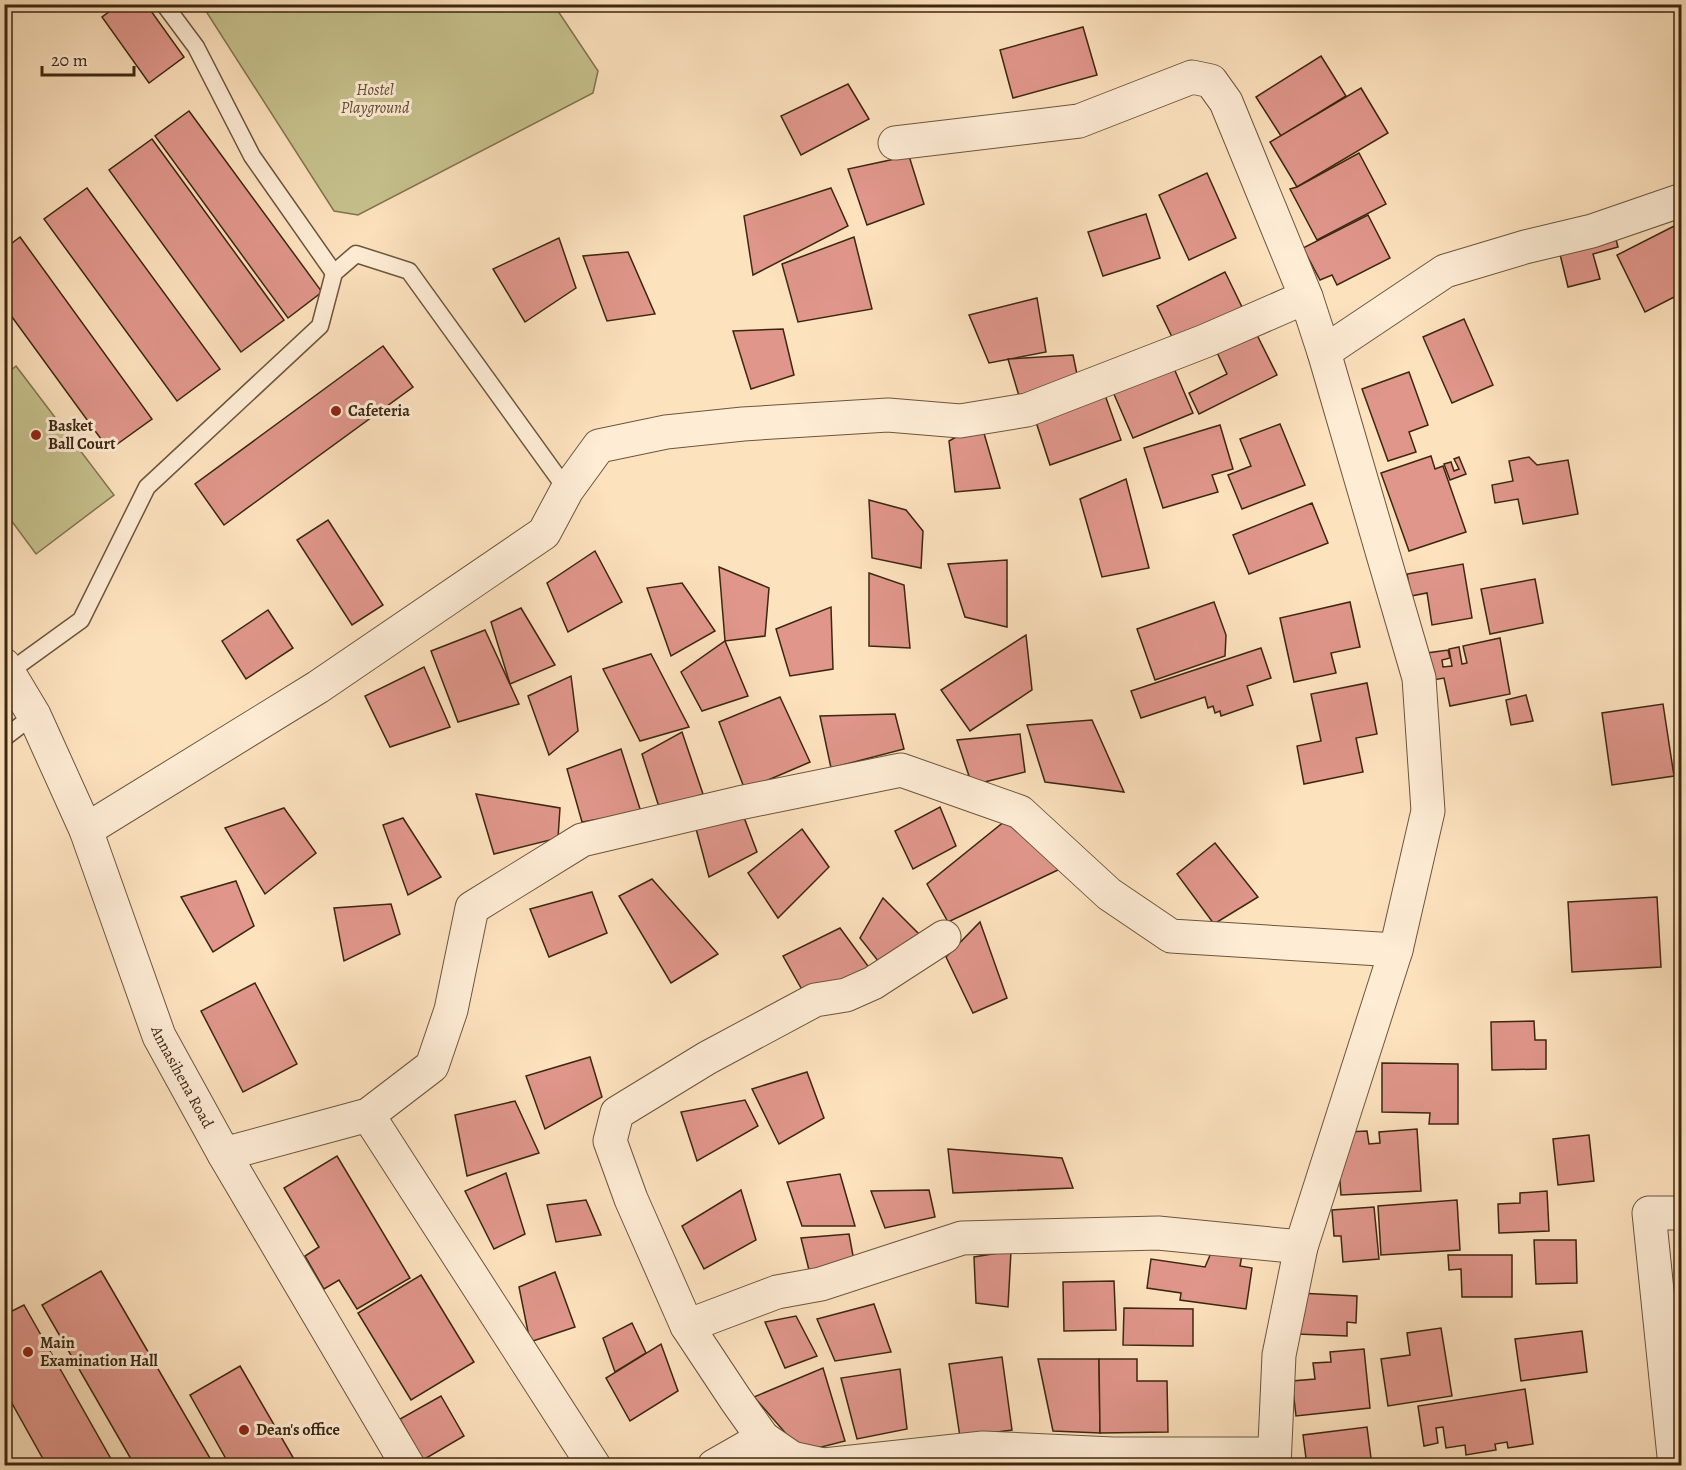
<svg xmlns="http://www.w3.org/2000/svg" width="1686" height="1470" viewBox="0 0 1686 1470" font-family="Alegreya,serif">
<rect width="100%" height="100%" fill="#fde2be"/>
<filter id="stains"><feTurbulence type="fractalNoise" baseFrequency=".00333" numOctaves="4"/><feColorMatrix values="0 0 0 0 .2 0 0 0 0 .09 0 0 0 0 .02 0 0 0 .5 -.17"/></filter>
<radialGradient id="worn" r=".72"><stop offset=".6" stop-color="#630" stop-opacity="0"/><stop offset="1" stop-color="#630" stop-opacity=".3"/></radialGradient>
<g fill="#c6c18d" stroke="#81744e" stroke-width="1.5">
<path d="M202 5H554L598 71 593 93 358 215 334 211Z"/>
<path d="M16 366 114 495 36 554 5 512V375Z"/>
</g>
<g fill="#e0968b" stroke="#3c2710" stroke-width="1.5">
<path d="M120 4H146L184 57 149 83 102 17Z"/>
<path d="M1083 27 1097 75 1013 98 1000 50Z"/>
<path d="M1321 56 1346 96 1281 136 1256 97Z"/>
<path d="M848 84 869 119 801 155 781 116Z"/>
<path d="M1361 88 1388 133 1297 187 1270 142Z"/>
<path d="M189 111 322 292 288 318 155 136Z"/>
<path d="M152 139 284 320 241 352 109 170Z"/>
<path d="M1359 153 1386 204 1317 240 1290 189 1297 187Z"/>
<path d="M909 156 924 204 867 225 848 169Z"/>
<path d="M1207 173 1236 238 1189 260 1159 195Z"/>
<path d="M87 188 220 369 177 401 44 219Z"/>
<path d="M831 188 848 226 753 275 744 216Z"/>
<path d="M1146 214 1160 258 1103 276 1088 232Z"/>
<path d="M1368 215 1390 258 1337 285 1332 275 1320 280 1303 248Z"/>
<path d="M1682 222V293L1645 312 1617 255Z"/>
<path d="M1613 228 1618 247 1593 254 1600 279 1568 287 1557 242Z"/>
<path d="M20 237 152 419 109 450 4 306V249Z"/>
<path d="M854 237 872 309 798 322 782 264Z"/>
<path d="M559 238 576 288 525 322 493 269Z"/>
<path d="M628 252 655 314 607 321 583 256Z"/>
<path d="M1225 272 1242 307 1174 341 1157 306Z"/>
<path d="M1037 298 1046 352 989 363 969 315Z"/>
<path d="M1464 319 1493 385 1452 403 1423 337Z"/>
<path d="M1253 327 1277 375 1199 414 1189 393 1227 374 1214 346Z"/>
<path d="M783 329 794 375 751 389 733 331Z"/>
<path d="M383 346 413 387 224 525 195 484Z"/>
<path d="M1073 355 1079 384 1019 396 1008 359Z"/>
<path d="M1173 366 1193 413 1133 438 1113 392Z"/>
<path d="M1409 372 1428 425 1409 432 1416 452 1388 461 1362 389Z"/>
<path d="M1105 395 1121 440 1050 465 1035 419Z"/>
<path d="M981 423 1000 488 955 492 949 441Z"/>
<path d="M1280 424 1305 485 1242 509 1228 475 1251 466 1240 439Z"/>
<path d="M1220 425 1233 469 1212 475 1218 492 1163 508 1144 448Z"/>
<path d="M1431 456 1435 469 1443 466 1466 532 1409 551 1381 473Z"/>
<path d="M1459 457 1466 474 1450 480 1444 464 1451 462 1454 471 1459 469 1454 459Z"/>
<path d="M1529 457 1537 465 1568 460 1578 514 1523 524 1518 499 1495 503 1492 485 1513 481 1509 461Z"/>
<path d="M1126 479 1149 568 1102 577 1080 499Z"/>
<path d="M869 500 906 510 923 531 921 568 872 558Z"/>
<path d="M1312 503 1328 543 1249 574 1233 535Z"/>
<path d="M328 520 383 605 352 625 297 540Z"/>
<path d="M595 551 622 602 568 632 547 583Z"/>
<path d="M1007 560V627L965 617 948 564Z"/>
<path d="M1463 564 1472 618 1432 625 1427 593 1411 596 1407 574Z"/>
<path d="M719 567 769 588 765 636 725 641Z"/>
<path d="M869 573 904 585 910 648 869 646Z"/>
<path d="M1535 579 1543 623 1490 634 1481 589Z"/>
<path d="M682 583 715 631 671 656 647 588Z"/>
<path d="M1214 602 1226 635 1225 656 1155 680 1137 629Z"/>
<path d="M1350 602 1360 647 1331 653 1336 673 1294 682 1280 618Z"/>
<path d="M831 607 833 669 790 676 776 629Z"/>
<path d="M521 608 555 665 510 684 491 622Z"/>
<path d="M268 610 293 648 246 679 222 641Z"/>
<path d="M485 630 519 704 458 722 431 651Z"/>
<path d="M1026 635 1032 690 970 731 941 690Z"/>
<path d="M1500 638 1510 694 1450 706 1444 678 1433 680 1427 653 1448 650 1450 658 1442 660 1443 667 1452 666 1449 649 1459 647 1462 664 1467 663 1463 646Z"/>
<path d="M725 641 748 696 702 711 681 672Z"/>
<path d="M1261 648 1271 678 1247 686 1253 705 1221 716 1220 711 1215 713 1213 706 1208 708 1205 697 1141 718 1131 691Z"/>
<path d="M651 654 689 727 640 741 603 669Z"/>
<path d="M424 667 450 727 390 747 365 696Z"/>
<path d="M571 676 578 731 549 755 528 696Z"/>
<path d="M1367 683 1377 734 1356 738 1363 772 1304 784 1297 746 1321 741 1311 694Z"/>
<path d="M1526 695 1533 721 1511 725 1506 700Z"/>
<path d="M780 697 810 762 745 790 719 722Z"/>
<path d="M1663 704 1674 776 1612 785 1602 713Z"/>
<path d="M895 714 904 749 831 768 820 716Z"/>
<path d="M1092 720 1124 792 1045 782 1027 725Z"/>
<path d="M682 732 703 794 660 810 642 754Z"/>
<path d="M1020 734 1025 772 972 785 957 740Z"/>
<path d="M621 749 641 812 582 822 567 769Z"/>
<path d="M476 794 560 808 558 838 494 854Z"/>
<path d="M940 807 956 846 913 869 895 831Z"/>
<path d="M284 808 316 853 265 894 225 828Z"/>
<path d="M742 812 757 852 709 877 695 825Z"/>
<path d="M403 818 441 877 408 895 383 825Z"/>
<path d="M1005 821 1060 869 948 922 927 884Z"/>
<path d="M802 829 829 867 778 918 748 873Z"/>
<path d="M1215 843 1258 897 1214 924 1177 874Z"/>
<path d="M652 879 718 954 671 983 619 896Z"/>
<path d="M236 881 254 926 213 952 181 897Z"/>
<path d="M592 892 607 933 549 957 530 909Z"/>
<path d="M1657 897 1661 967 1572 972 1568 902Z"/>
<path d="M883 898 922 937 886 971 860 938Z"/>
<path d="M391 904 400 934 344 961 334 908Z"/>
<path d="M980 922 1007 998 973 1013 946 957Z"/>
<path d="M840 928 876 977 805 995 783 956Z"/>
<path d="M255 983 297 1064 243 1092 201 1011Z"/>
<path d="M1534 1021 1535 1040H1546V1069L1492 1070 1491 1022Z"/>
<path d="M590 1057 602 1097 545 1129 526 1076Z"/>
<path d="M1382 1063 1458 1064V1124H1429L1430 1113 1382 1112Z"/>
<path d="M807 1072 824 1118 779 1144 752 1089Z"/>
<path d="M745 1100 758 1126 697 1161 681 1112Z"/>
<path d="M515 1101 539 1153 467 1176 455 1115Z"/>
<path d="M1417 1129 1421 1191 1341 1195 1337 1141 1347 1132 1367 1131 1369 1144 1380 1143 1379 1132Z"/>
<path d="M1589 1135 1594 1181 1558 1185 1553 1139Z"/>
<path d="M948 1149 1062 1158 1073 1188 953 1193Z"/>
<path d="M337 1156 410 1278 357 1309 339 1280 324 1289 305 1256 319 1247 284 1188Z"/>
<path d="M506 1173 525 1234 494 1249 465 1191Z"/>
<path d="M840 1174 855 1226H802L787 1182Z"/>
<path d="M741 1190 756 1240 704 1269 682 1226Z"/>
<path d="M929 1190 935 1217 885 1228 871 1191Z"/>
<path d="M1547 1191 1549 1231 1499 1233 1498 1204 1520 1203V1193Z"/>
<path d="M586 1200 601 1235 556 1242 547 1205Z"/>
<path d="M1457 1200 1460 1250 1381 1255 1378 1206Z"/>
<path d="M1374 1207 1379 1259 1343 1262 1341 1236H1334L1332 1210Z"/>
<path d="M849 1234 854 1261 809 1270 801 1238Z"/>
<path d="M1534 1240H1576L1577 1283 1536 1284Z"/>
<path d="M1214 1246 1243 1250 1240 1266 1252 1268 1246 1309 1180 1300 1181 1293 1147 1288 1151 1259 1205 1267Z"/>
<path d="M1011 1251 1008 1307 976 1303 974 1257Z"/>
<path d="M1448 1255H1512V1297H1462L1461 1269 1449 1270Z"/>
<path d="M101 1271 214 1465 135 1466 42 1305Z"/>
<path d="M555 1272 575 1327 530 1342 519 1287Z"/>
<path d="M421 1275 474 1362 411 1400 358 1313Z"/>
<path d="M1114 1281 1116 1330 1064 1331 1063 1282Z"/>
<path d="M1298 1293 1357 1296 1356 1323 1347 1322V1336L1297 1334Z"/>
<path d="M874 1304 891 1352 835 1361 817 1319Z"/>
<path d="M24 1305 111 1459 98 1466H47L4 1389V1315Z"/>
<path d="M1124 1308 1193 1309V1346L1123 1345Z"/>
<path d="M796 1316 817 1356 785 1368 765 1322Z"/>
<path d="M632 1323 646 1353 615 1372 603 1338Z"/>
<path d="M1441 1328 1452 1396 1388 1406 1381 1359 1410 1355 1407 1333Z"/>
<path d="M1582 1331 1587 1372 1521 1381 1515 1339Z"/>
<path d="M661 1344 678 1391 630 1421 606 1378Z"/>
<path d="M1364 1349 1370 1408 1296 1416 1292 1381 1315 1379 1313 1363 1331 1362 1330 1352Z"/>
<path d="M1002 1357 1012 1430 960 1437 949 1364Z"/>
<path d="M1038 1359H1099L1100 1433 1053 1431Z"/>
<path d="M1099 1359H1137V1381H1167L1168 1432 1100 1433Z"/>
<path d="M240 1366 298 1466H230L190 1395Z"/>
<path d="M823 1368 845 1441 802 1452 754 1397Z"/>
<path d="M900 1369 907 1429 857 1439 841 1378Z"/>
<path d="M1525 1389 1533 1444 1508 1448 1507 1442 1495 1444 1496 1450 1466 1455 1465 1445 1446 1448 1443 1427 1436 1428 1438 1443 1424 1446 1418 1406Z"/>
<path d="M441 1396 464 1436 423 1460 400 1419Z"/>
<path d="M1367 1427 1372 1466H1307L1303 1435Z"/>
</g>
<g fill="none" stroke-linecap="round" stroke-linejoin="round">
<g stroke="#6c563c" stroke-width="19">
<g id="service">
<path d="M164 4 196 47 252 156 334 273"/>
<path d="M9 672 81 620 147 487 320 326 334 273 356 254 409 271 567 490"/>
<path d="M4 738 34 715"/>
</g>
</g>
<g stroke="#6c563c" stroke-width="35">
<g id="minor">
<path d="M895 143 1079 121 1192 77 1211 81 1226 102 1306 297 1324 352 1419 678 1428 811 1396 950 1301 1247 1279 1355 1274 1466"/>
<path d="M1324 352 1445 271 1525 247 1592 231 1682 200"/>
<path d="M86 830 318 687 544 533 567 490 599 446 666 432 743 424 888 415 960 421 1027 410 1205 341 1306 297"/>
<path d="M368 1115 594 1466"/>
<path d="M224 1154 368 1115 432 1066 451 1010 472 908 582 840 739 803 901 770 1020 812 1109 894 1171 936 1396 950"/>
<path d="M687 1326 777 1292 821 1284 962 1238 1158 1233 1301 1247"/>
<path d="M763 1438 792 1458 824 1465 983 1448 1113 1454H1274"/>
<path d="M714 1466 763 1438 736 1400 687 1326 631 1199 610 1141 617 1113 707 1058 815 1000 846 995 873 983 944 937"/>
<path d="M1675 1466 1649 1213H1682"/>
</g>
</g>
<g stroke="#6c563c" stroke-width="35">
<g id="tertiary">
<path id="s1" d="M4 665 34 715 86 830 159 1036 224 1154 408 1466"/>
</g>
</g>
<use href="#service" stroke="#feecd5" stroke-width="16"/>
<use href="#minor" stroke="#feecd5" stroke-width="33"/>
<use href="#tertiary" stroke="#feecd5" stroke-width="33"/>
</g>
<g fill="#8f2418" stroke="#feecd5" stroke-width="2">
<circle cx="336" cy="411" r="6"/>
<circle cx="36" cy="435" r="6"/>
<circle cx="28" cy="1352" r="6"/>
<circle cx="244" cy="1430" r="6"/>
</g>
<g text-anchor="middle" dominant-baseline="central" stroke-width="6" stroke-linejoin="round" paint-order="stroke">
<g font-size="16" font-style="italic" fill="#5e4e2f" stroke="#feecd5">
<text x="375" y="90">Hostel<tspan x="375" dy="18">Playground</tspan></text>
</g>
<g font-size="16" font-weight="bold" fill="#3c2710" stroke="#feecd5" text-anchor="start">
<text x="348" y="411">Cafeteria</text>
<text x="48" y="426">Basket<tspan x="48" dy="18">Ball Court</tspan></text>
<text x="40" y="1343">Main<tspan x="40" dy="18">Examination Hall</tspan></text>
<text x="256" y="1430">Dean's office</text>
</g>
<g font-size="16" fill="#3c2710" stroke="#feecd5">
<text stroke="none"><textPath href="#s1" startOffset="450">Annasihena Road</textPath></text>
</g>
</g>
<rect width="1686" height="1470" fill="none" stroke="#fde2be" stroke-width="24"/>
<rect x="6" y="6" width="1674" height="1458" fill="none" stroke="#3c2710" stroke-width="3"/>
<rect x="12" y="12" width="1662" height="1446" fill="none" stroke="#3c2710" stroke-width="1.5"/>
<path d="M42 66v9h92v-9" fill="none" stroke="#3c2710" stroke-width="3"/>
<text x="51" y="66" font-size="18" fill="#3c2710" stroke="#feecd5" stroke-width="4.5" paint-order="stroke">20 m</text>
<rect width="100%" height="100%" filter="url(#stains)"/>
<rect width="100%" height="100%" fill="url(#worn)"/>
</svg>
